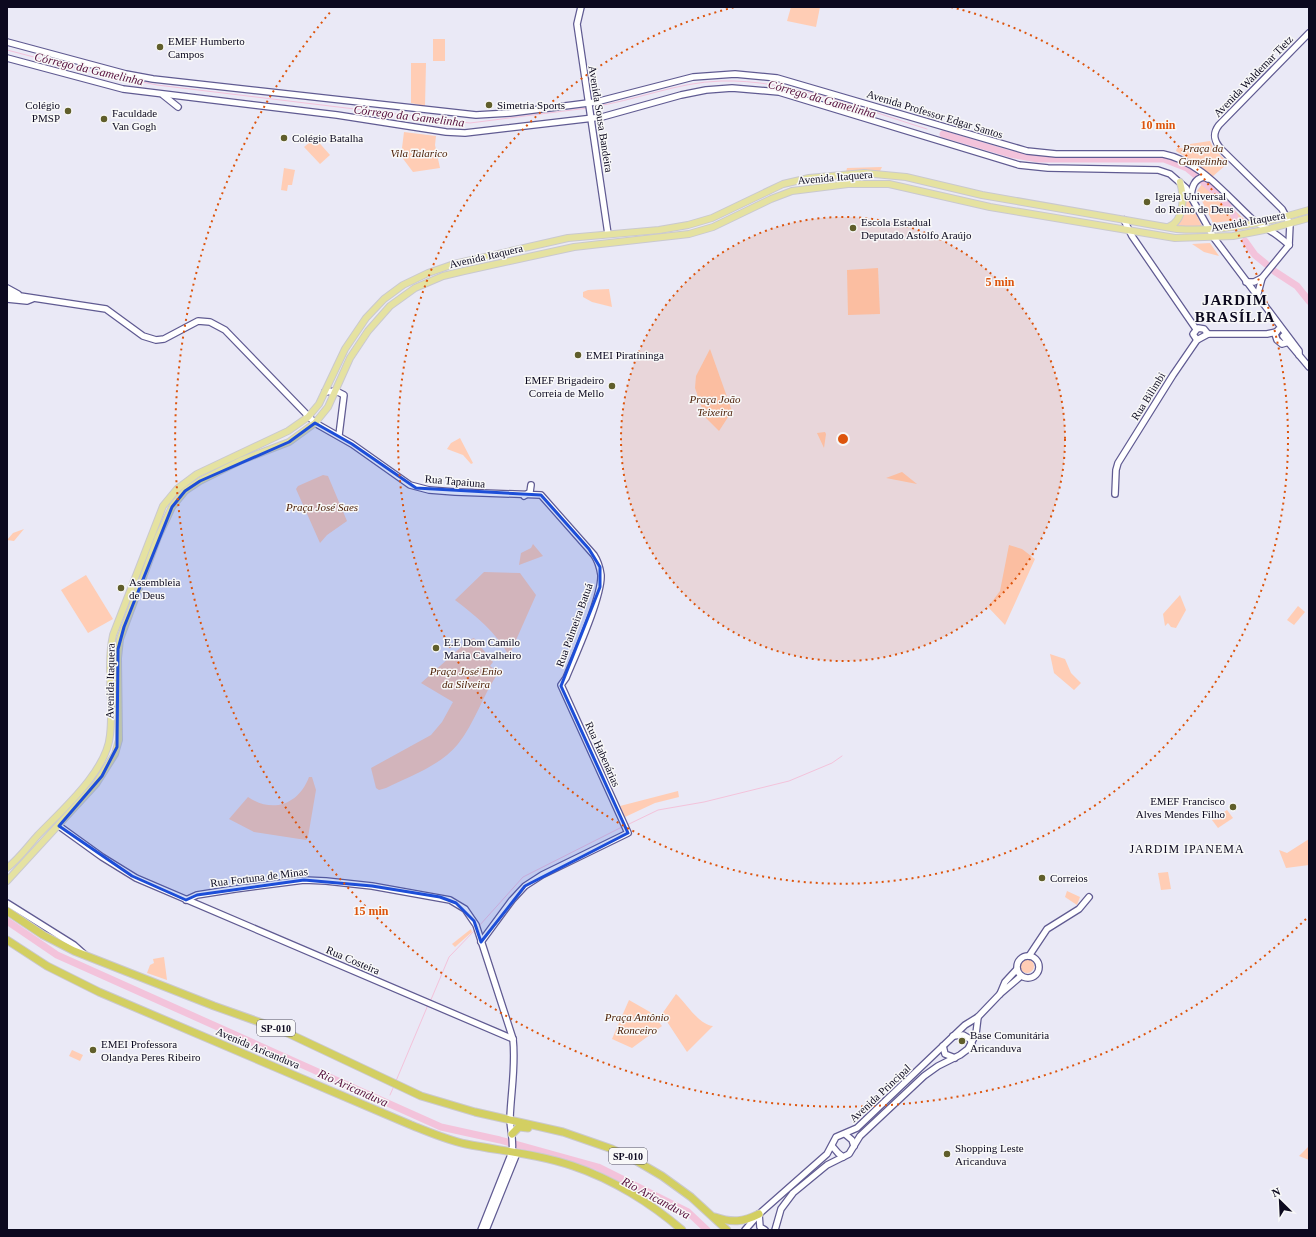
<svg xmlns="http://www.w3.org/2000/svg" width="1316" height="1237" viewBox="0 0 1316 1237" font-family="Georgia,serif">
<rect width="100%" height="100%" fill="#eae9f6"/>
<g fill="#ffcdb5">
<path d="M791 7H820L816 27 787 21Z"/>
<rect x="433" y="39" width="12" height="22"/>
<path d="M411 63H426L425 106 411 103Z"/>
<path d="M404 132 436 136 435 145 440 168 413 172 401 156Z"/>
<path d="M315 138 330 155 320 164 304 147Z"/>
<path d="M1210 141 1214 149 1228 163 1212 177 1189 159 1176 151 1177 148H1187L1190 144Z"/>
<path d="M882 167 880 171 846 172 847 168Z"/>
<path d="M284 168 295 170 292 185H288L287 191 281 190Z"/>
<path d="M1202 184H1205L1244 219 1213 223 1197 191Z"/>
<path d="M1185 193 1202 226H1177L1183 217Z"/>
<path d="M1210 243 1219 256 1204 252 1192 244Z"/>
<path d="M878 268 880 314 848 315 847 270Z"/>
<path d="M609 289 612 307 592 302 583 297V292L588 290Z"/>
<path d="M710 349 732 411 719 431 705 417 695 388 696 376Z"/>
<path d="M825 432 826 434 824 448 817 433Z"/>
<path d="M460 438 473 463 471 464 463 455 447 449 451 443Z"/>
<path d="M902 472 917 484 886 478Z"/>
<path d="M323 475 328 476 347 521 327 535 320 543 296 489 298 486Z"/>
<path d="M24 529 14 541 7 540 13 533Z"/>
<path d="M533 544 543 556 519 565 521 553 531 548Z"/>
<path d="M1009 545 1022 549 1035 559 1005 625 988 607 1000 591Z"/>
<path d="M484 572 520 573 536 595 509 656C496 632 476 616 455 600Z"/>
<path d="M86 575 113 619 88 633 61 590Z"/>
<path d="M1180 595 1186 610 1176 628 1171 627 1168 623 1165 626 1163 614Z"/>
<path d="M1298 606 1305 612 1294 625 1287 620Z"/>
<path d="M474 638 493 662 490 666 499 672C483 694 475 723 458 744 440 766 410 776 386 788L379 790 376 788 371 768 431 735 442 722 453 702 421 683 469 640Z"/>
<path d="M1050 654 1065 659 1071 673 1081 683 1074 690 1054 673Z"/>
<path d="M309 777H312L316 790 308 837 306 840 254 832 229 819 248 797C273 814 299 804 309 777Z"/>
<path d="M678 791 679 797 655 803 625 817 620 806Z"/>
<path d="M1227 810 1233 818 1218 828 1212 820Z"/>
<path d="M1309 839V865L1286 868 1279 850 1287 853Z"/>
<path d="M1168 872 1171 889 1161 890 1158 873Z"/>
<path d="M1067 891 1080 897 1077 905 1065 897Z"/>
<path d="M471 929 472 932 455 947 452 944Z"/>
<path d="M164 957 167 980 147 973 150 965 154 963 153 959Z"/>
<circle cx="1027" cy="966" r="7"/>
<path d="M676 994C686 1003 699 1025 713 1026L687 1052 662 1014Z"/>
<path d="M629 1000 650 1012 662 1026 632 1048 612 1039Z"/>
<path d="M72 1050 83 1055 80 1061 69 1056Z"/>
<path d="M1309 1146V1160L1299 1156Z"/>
</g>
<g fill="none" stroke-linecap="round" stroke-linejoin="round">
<g stroke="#f3c3db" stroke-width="1">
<path d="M7 50 80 69 157 85 470 123 588 108"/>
<path d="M591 107C635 101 677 82 721 81 789 79 862 109 927 129"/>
<path d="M627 825 658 810 704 802 789 781 832 763 842 756"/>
<path d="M479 926 523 877 622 827"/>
<path d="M430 1002 449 957 475 930"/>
<path d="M396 1081 428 1005"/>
<path d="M390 1095 394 1086"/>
</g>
<g stroke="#f3c3db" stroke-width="7">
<path d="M943 134 1010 154 1038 159H1164L1187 168 1198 177"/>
<path d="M1201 180C1217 193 1229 204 1238 223"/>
<path d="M1245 241 1255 255 1266 264"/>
<path d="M1274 271 1297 286 1309 301"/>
<path d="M7 921 57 955 441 1127 500 1140 598 1167 688 1212 707 1230"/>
</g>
<g stroke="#605b92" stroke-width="8">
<g id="secondary">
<path d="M581 7 577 24 608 234"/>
<path d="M7 42 126 74 153 79 476 115 510 113 596 102 693 77 735 74 777 78 1027 151 1056 154H1163C1200 161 1225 194 1251 218 1256 223 1263 226 1269 230 1276 234 1282 239 1289 245"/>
<path d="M7 58 123 89 337 115 446 132 465 133 602 117 681 95 706 90 732 88 779 92 1019 165 1048 168 1158 170 1170 174 1186 188 1214 238 1299 351V355"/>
<path d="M163 95 178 107"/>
<path d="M1191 196C1192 187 1194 179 1204 177L1208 179"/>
<path d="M1124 220 1132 236 1196 329"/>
<path d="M1289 245 1290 224 1282 209 1221 149C1214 141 1212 134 1219 125L1309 33"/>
<path d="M1246 282H1254L1262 278"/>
<path d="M7 288 18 294"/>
<path d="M7 294 106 309 143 336 156 340 164 339 198 321 210 322 225 330 315 423 352 444 410 485 429 490 455 492 541 495 594 555C598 561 600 568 601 575 602 597 575 656 566 678L561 685 628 833 542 875 525 886 512 900 481 942"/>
<path d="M1257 297 1262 278 1289 245"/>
<path d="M7 299 27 301 32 299"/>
<path d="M1278 330 1275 334 1277 340 1282 344 1289 342"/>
<path d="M1283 336 1309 367"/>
<path d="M1197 340 1193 334 1198 328 1204 329 1208 334"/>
<path d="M325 392 336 391 344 395 339 435"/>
<path d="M1115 494 1116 470 1118 463 1173 375 1197 340 1208 334H1267L1276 332"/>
<path d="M524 496 530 492 531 485"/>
<path d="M59 826 102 857 136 878 513 1039"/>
<path d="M186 900 197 895 235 889 304 880 326 881 372 886 450 900 465 909 476 925 513 1039C516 1066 511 1091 510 1118 510 1130 514 1140 512 1152L481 1230"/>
<path d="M7 903 74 945 84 954"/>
<path d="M1029 956 1047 929 1079 909 1089 897"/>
<circle cx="1028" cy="967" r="11"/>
<path d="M1000 994 1005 982 1017 969"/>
<path d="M953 1036 963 1035 970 1039 972 1044"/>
<path d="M943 1046 945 1054 955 1058"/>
<path d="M845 1134 852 1140 854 1146"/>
<path d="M832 1146 838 1153 843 1157"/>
<path d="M759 1214 760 1227 765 1230"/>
<path d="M486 1230 517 1153"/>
<path d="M745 1230 759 1214 827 1154 836 1137 857 1128 965 1025 978 1017 1000 994 1021 976"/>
<path d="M775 1230 781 1209 793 1193 827 1165 849 1154 860 1136 924 1076 938 1066 960 1055 968 1049 976 1034 978 1017"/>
</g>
</g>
<g stroke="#cac9ce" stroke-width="8">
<g id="primary">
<path d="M1168 227C1185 221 1184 196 1180 182"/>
<path d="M7 868C19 859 28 846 38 835 62 810 107 771 110 735 114 702 106 668 113 635L163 506 177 489 197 474 288 431 308 417 319 404 345 349 366 318 384 299 403 285 428 273 454 264 568 238 659 230 688 225 712 218 783 184 809 178 864 173 906 177 982 195 1177 229C1223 232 1265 223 1309 210"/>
<path d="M7 881 96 784 115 754 119 740 118 658 120 639 158 537 172 507 185 491 200 481 242 460 289 442 315 423 328 407 350 358 368 331 390 306 415 288 443 276 464 271 574 247 689 234 713 227 771 199 792 191 848 184H889L990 207 1175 238 1233 236 1269 229 1309 218"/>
</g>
</g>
<g stroke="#cac9ce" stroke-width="9">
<g id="highway">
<path d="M7 911 43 935 74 951 214 1006 279 1029 421 1096 475 1112 563 1132 612 1149 633 1159 662 1176 691 1197 727 1230"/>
<path d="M7 940 47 966 99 992 411 1125C429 1132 447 1140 466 1144 501 1151 538 1154 573 1166 612 1179 651 1203 682 1230"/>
<path d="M512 1134 519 1127 528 1128"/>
<path d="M715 1217C732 1223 743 1222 759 1214"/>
</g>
</g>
<use href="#secondary" stroke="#fff" stroke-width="5.5"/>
<use href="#primary" stroke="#e5e2a1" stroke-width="6"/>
<use href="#highway" stroke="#d3cf62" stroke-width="7"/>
</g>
<path fill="#1d4ed8" fill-opacity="0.2" stroke="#1d4ed8" stroke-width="3" stroke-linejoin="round" d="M315 423 352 444 416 488 541 495 589 549 600 567V587L561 686 628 833 525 886 481 942 474 921 456 903 440 897 372 886 304 880 197 895 186 900 132 876 59 826 102 776 117 747 118 649 124 627 172 507 185 491 200 481 289 442Z"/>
<circle cx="843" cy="439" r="222" fill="#dd550d" fill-opacity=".12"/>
<g fill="none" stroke="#dd550d" stroke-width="2" stroke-dasharray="2 4">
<circle cx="843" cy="439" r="222"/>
<path d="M951 7A445 445 0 1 1 735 7"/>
<path d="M1306 919A667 667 0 0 1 332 10"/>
</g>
<g fill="#605e2b" stroke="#f8f8f8" stroke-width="1.5">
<circle cx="160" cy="47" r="4"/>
<circle cx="489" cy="105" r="4"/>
<circle cx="68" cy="111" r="4"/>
<circle cx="104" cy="119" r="4"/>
<circle cx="284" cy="138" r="4"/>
<circle cx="1147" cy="202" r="4"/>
<circle cx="853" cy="228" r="4"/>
<circle cx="578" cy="355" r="4"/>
<circle cx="612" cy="386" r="4"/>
<circle cx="121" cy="588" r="4"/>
<circle cx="436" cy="648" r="4"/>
<circle cx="1233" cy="807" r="4"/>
<circle cx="1042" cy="878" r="4"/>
<circle cx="962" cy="1041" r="4"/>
<circle cx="93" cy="1050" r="4"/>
<circle cx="947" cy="1154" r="4"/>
</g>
<g text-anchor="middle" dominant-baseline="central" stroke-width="3" stroke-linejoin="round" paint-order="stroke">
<g fill="#f8f8f8" stroke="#535160" stroke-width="1">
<rect x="257" y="1020" width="38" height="16" rx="3"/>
<rect x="609" y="1148" width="38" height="16" rx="3"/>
</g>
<g font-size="10" font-weight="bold" fill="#0c091f">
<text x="276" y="1028">SP-010</text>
<text x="628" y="1156">SP-010</text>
</g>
<g font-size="11" fill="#0c091f" stroke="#f8f8f8" text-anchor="start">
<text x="168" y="41">EMEF Humberto<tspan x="168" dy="13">Campos</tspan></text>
<text x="60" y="105" text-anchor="end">Colégio<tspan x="60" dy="13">PMSP</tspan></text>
<text x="497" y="105">Simetria Sports</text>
<text x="112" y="113">Faculdade<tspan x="112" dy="13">Van Gogh</tspan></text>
<text x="292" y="138">Colégio Batalha</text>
<text x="1155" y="196">Igreja Universal<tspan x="1155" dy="13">do Reino de Deus</tspan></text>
<text x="861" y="222">Escola Estadual<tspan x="861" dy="13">Deputado Astolfo Araújo</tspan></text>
<text x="586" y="355">EMEI Piratininga</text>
<text x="604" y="380" text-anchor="end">EMEF Brigadeiro<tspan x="604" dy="13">Correia de Mello</tspan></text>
<text x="129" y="582">Assembleia<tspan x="129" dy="13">de Deus</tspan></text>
<text x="444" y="642">E.E Dom Camilo<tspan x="444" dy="13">Maria Cavalheiro</tspan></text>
<text x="1225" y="801" text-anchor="end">EMEF Francisco<tspan x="1225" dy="13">Alves Mendes Filho</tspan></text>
<text x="1050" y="878">Correios</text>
<text x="970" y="1035">Base Comunitária<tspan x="970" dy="13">Aricanduva</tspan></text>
<text x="101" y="1044">EMEI Professora<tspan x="101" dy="13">Olandya Peres Ribeiro</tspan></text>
<text x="955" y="1148">Shopping Leste<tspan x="955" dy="13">Aricanduva</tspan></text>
</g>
<g font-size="11" fill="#0c091f" stroke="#f8f8f8">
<text transform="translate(1253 76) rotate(-46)">Avenida Waldemar Tietz</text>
<text transform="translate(935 114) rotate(17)">Avenida Professor Edgar Santos</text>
<text transform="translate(601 119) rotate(81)">Avenida Sousa Bandeira</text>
<text transform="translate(835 177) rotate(-5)">Avenida Itaquera</text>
<text transform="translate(1248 221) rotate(-10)">Avenida Itaquera</text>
<text transform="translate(486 256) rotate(-13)">Avenida Itaquera</text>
<text transform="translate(1148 396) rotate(-58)">Rua Bilimbi</text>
<text transform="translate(455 481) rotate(5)">Rua Tapaiuna</text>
<text transform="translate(574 625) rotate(-70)">Rua Palmeira Batuá</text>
<text transform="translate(110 681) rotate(-89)">Avenida Itaquera</text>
<text transform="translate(603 754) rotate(66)">Rua Habenárias</text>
<text transform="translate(259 877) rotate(-7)">Rua Fortuna de Minas</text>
<text transform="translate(353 960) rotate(23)">Rua Costeira</text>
<text transform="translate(258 1048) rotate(23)">Avenida Aricanduva</text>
<text transform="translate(880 1093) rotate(-43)">Avenida Principal</text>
</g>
<g font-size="11" font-style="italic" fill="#4e2209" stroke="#f8f8f8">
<text x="1203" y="148">Praça da<tspan x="1203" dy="13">Gamelinha</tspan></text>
<text x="419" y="153">Vila Talarico</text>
<text x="715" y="399">Praça João<tspan x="715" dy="13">Teixeira</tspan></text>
<text x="322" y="507">Praça José Saes</text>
<text x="466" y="671">Praça José Enio<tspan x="466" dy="13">da Silveira</tspan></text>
<text x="637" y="1017">Praça Antônio<tspan x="637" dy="13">Ronceiro</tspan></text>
</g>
<g font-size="12" font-style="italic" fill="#560f3c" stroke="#f8f8f8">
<text transform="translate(89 69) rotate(13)">Córrego da Gamelinha</text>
<text transform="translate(822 99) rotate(16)">Córrego da Gamelinha</text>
<text transform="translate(409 116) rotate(7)">Córrego da Gamelinha</text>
<text transform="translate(353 1088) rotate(24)">Rio Aricanduva</text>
<text transform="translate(656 1198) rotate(28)">Rio Aricanduva</text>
</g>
<g font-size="12" letter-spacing="1" fill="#0c091f" stroke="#f8f8f8">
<text x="1187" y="849">JARDIM IPANEMA</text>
</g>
<g font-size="15" font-weight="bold" letter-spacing="1" fill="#0c091f" stroke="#f8f8f8">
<text x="1235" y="300">JARDIM<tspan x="1235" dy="17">BRASÍLIA</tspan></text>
</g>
</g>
<circle cx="843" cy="439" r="6" fill="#dd550d" stroke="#f8f8f8" stroke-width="2"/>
<g font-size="12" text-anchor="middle" font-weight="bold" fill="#dd550d" stroke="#f8f8f8" stroke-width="3" stroke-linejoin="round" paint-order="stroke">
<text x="1158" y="129">10 min</text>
<text x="1000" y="286">5 min</text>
<text x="371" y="915">15 min</text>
</g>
<rect width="1316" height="1237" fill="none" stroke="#0c091f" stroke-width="16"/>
<g transform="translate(1280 1201) rotate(336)" stroke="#f8f8f8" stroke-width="3" paint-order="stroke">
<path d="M0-3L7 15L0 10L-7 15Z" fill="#0c091f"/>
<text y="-6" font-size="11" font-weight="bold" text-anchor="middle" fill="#0c091f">N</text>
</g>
</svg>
